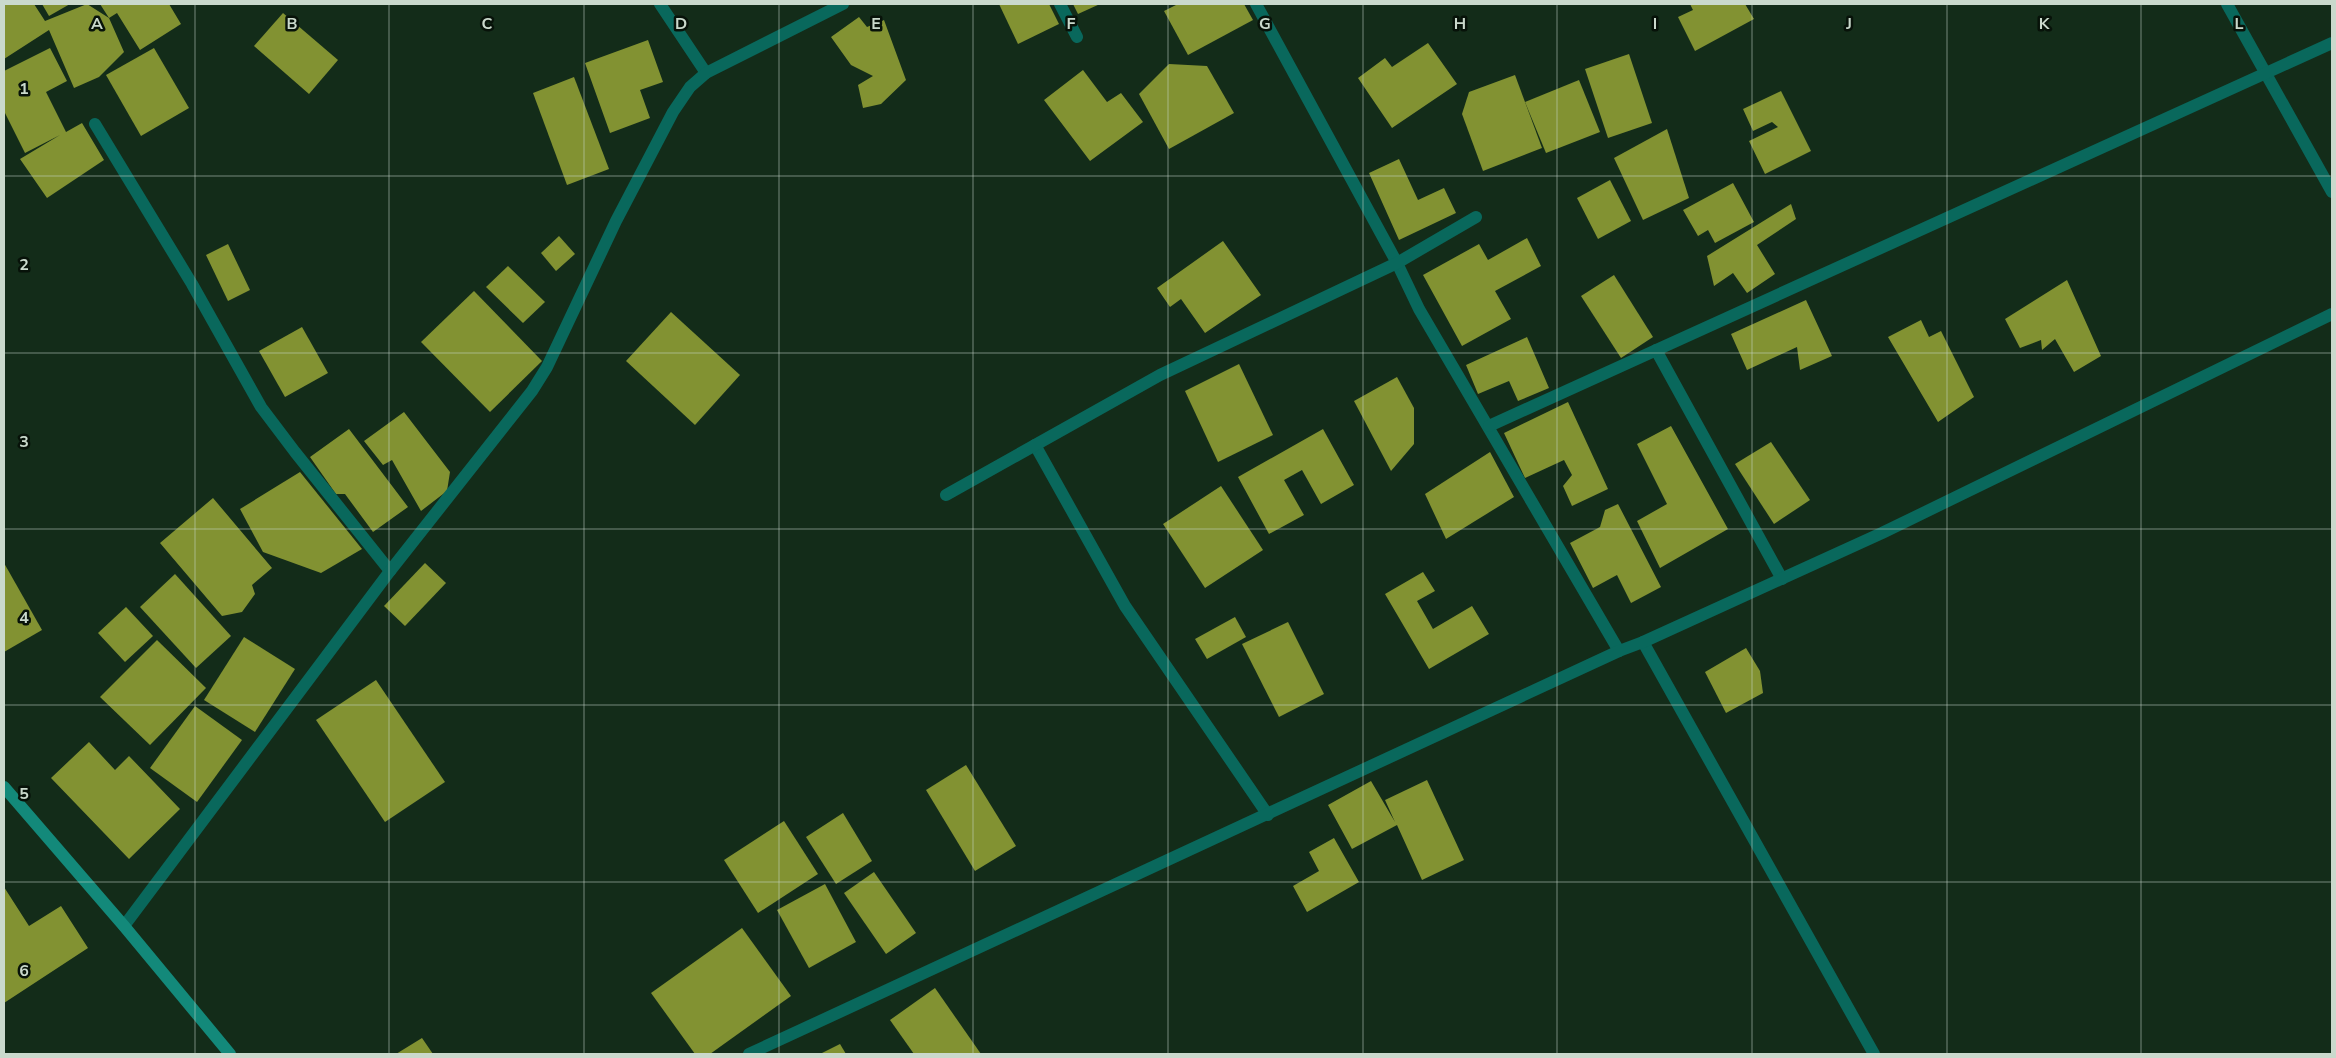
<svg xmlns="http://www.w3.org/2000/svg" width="2336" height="1058" viewBox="0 0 2336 1058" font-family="'Nunito Sans',sans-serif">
<rect width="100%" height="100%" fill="#132c19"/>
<g fill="#829232">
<path d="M4 4H34L45 21 87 4 109 18 124 52 99 77 74 88 49 30 4 59Z"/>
<path d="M42 4H70L49 16Z"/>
<path d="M100 4H169L181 24 140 50 117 13 109 18Z"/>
<path d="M999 4H1049L1059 24 1018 44Z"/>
<path d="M1073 4H1100L1078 14Z"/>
<path d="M1178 4H1244L1253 20 1188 55 1164 11Z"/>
<path d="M1690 4H1745L1754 19 1695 51 1678 17 1693 10Z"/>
<path d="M283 13 338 60 309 94 254 46Z"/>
<path d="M859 17 867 27 884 20 906 80 881 104 863 108 858 85 873 76 851 65 831 37Z"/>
<path d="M648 40 663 82 640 90 650 118 610 133 585 63Z"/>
<path d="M1428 43 1457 84 1392 128 1358 78 1385 58 1392 67Z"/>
<path d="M50 48 67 81 46 92 66 132 82 123 104 160 47 198 20 159 60 135 25 153 4 111V71Z"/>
<path d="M154 48 189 108 141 136 106 75Z"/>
<path d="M1629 54 1652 123 1608 138 1585 69Z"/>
<path d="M1169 64 1207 66 1234 113 1169 149 1139 94Z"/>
<path d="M1083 70 1107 102 1121 93 1143 122 1090 161 1044 100Z"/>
<path d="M1515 75 1542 148 1483 171 1462 114 1469 92Z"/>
<path d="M574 77 609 169 567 185 533 93Z"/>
<path d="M1579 80 1600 132 1546 153 1525 102Z"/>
<path d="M1781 91 1811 151 1765 174 1749 141 1778 127 1772 122 1753 131 1743 109Z"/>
<path d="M1667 129 1689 198 1643 220 1614 158Z"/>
<path d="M1399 159 1418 200 1444 188 1456 213 1399 240 1369 173Z"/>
<path d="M1610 180 1631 221 1598 239 1577 198Z"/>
<path d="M1733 183 1754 222 1715 243 1708 230 1698 236 1683 210Z"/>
<path d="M1791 204 1796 219 1757 245 1775 274 1747 293 1733 273 1714 286 1707 256Z"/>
<path d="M559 236 575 254 556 271 541 253Z"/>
<path d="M1527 238 1541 266 1495 291 1511 319 1462 346 1423 275 1479 244 1488 260Z"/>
<path d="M1223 241 1261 295 1205 333 1181 299 1170 307 1157 288Z"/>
<path d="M228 244 250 290 228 301 206 255Z"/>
<path d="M508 266 545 302 523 323 486 287Z"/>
<path d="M1614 275 1653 337 1621 358 1581 296Z"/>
<path d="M2067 280 2101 356 2074 372 2055 339 2042 350 2041 340 2020 348 2005 319Z"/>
<path d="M474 291 542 361 490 412 421 342Z"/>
<path d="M1806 300 1832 356 1800 370 1797 347 1747 370 1731 334Z"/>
<path d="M671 312 740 375 695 425 626 361Z"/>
<path d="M1921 320 1929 337 1941 331 1974 397 1938 422 1888 337Z"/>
<path d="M302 327 328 373 285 397 259 351Z"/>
<path d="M1527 337 1549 388 1518 401 1509 381 1478 394 1466 365Z"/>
<path d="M1239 364 1273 435 1218 462 1185 391Z"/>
<path d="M1397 377 1414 408V444L1391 471 1354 401Z"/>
<path d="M1568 402 1608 489 1572 506 1563 486 1572 475 1564 460 1525 478 1504 433Z"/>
<path d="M404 412 450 472 447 491 421 511 392 460 383 465 364 441Z"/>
<path d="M1671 426 1728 529 1660 568 1637 521 1667 504 1637 444Z"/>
<path d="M349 429 408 507 373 532 345 494H336L310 457Z"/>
<path d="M1323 429 1354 485 1321 504 1302 470 1284 480 1304 515 1269 534 1238 477Z"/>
<path d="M1771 442 1810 500 1774 524 1735 464Z"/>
<path d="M1490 452 1514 497 1446 539 1425 494Z"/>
<path d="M300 472 362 549 321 573 263 552 240 509Z"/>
<path d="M1221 486 1263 550 1205 588 1163 524Z"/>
<path d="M213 498 272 568 252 585 255 594 242 612 222 616 160 543Z"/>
<path d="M1618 504 1661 587 1631 603 1617 575 1593 588 1570 543 1600 527 1605 510Z"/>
<path d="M4 563 42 630 4 652Z"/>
<path d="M425 563 446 583 405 626 384 606Z"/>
<path d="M1423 572 1435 591 1417 601 1433 629 1472 606 1489 634 1429 669 1385 594Z"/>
<path d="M175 574 231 636 196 668 140 607Z"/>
<path d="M126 607 153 636 125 662 98 633Z"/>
<path d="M1235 617 1246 637 1207 659 1195 639Z"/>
<path d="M1288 622 1324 694 1279 717 1242 644Z"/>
<path d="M244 637 295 669 255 732 204 700Z"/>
<path d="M157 640 206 688 150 745 100 697Z"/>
<path d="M1746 648 1760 671 1763 693 1726 713 1705 672Z"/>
<path d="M376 680 445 782 385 822 316 720Z"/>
<path d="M195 706 242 740 197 802 150 768Z"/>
<path d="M89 742 115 770 129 756 180 809 129 859 51 778Z"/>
<path d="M966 765 1016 846 975 871 926 790Z"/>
<path d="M1427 780 1464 860 1422 880 1397 825 1352 849 1328 805 1371 781 1395 822 1385 800Z"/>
<path d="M843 813 872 861 836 884 806 837Z"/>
<path d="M784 821 818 874 758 913 724 860Z"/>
<path d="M1334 838 1359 882 1307 912 1293 886 1319 871 1309 852Z"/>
<path d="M874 872 916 933 886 954 844 893Z"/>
<path d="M825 884 856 942 809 968 777 910Z"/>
<path d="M4 887 29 926 61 906 88 948 4 1003Z"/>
<path d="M742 928 791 996 710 1054H695L651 993Z"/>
<path d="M935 988 981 1054H914L890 1020Z"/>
<path d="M422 1038 433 1054H396Z"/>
<path d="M840 1044 846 1054H820Z"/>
</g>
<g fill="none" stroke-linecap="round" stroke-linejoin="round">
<g stroke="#09685c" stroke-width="12">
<path d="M660 4 706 73"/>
<path d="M1060 4 1077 37"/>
<path d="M1256 4 1397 263 1419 309 1619 651"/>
<path d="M2227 4 2332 192"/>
<path d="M95 124 192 284 261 407 295 452 390 571"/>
<path d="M1656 350 1782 579"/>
<path d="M1489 426 2332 43"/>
<path d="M1035 445 1125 606 1268 815"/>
<path d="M946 495 1160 375 1397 263 1476 217"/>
<path d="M1643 642 1874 1054"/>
<path d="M124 926 390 571 532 391 547 367 616 221 673 112 690 87 706 73 843 4"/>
<path d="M749 1054 1619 651 1643 642 1882 533 2332 314"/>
</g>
<path stroke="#13897a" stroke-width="12" d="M4 787 124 926 230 1054"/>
</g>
<path fill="none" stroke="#cad9cc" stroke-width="1" stroke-opacity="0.55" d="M195 4V1054M389 4V1054M584 4V1054M779 4V1054M973 4V1054M1168 4V1054M1363 4V1054M1557 4V1054M1752 4V1054M1947 4V1054M2141 4V1054M4 176H2332M4 353H2332M4 529H2332M4 705H2332M4 882H2332"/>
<g font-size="16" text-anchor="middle" font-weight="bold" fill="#cad9cc" stroke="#071209" stroke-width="5" stroke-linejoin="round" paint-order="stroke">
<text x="97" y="29">A</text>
<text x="292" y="29">B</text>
<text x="487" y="29">C</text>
<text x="681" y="29">D</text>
<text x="876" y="29">E</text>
<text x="1071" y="29">F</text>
<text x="1265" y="29">G</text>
<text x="1460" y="29">H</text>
<text x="1655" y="29">I</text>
<text x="1849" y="29">J</text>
<text x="2044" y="29">K</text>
<text x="2239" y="29">L</text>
<text x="24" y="94">1</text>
<text x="24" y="270">2</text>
<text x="24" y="447">3</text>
<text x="24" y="623">4</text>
<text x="24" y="799">5</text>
<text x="24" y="976">6</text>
</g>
<rect width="2336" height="1058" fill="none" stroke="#cad9cc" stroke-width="10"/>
</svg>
